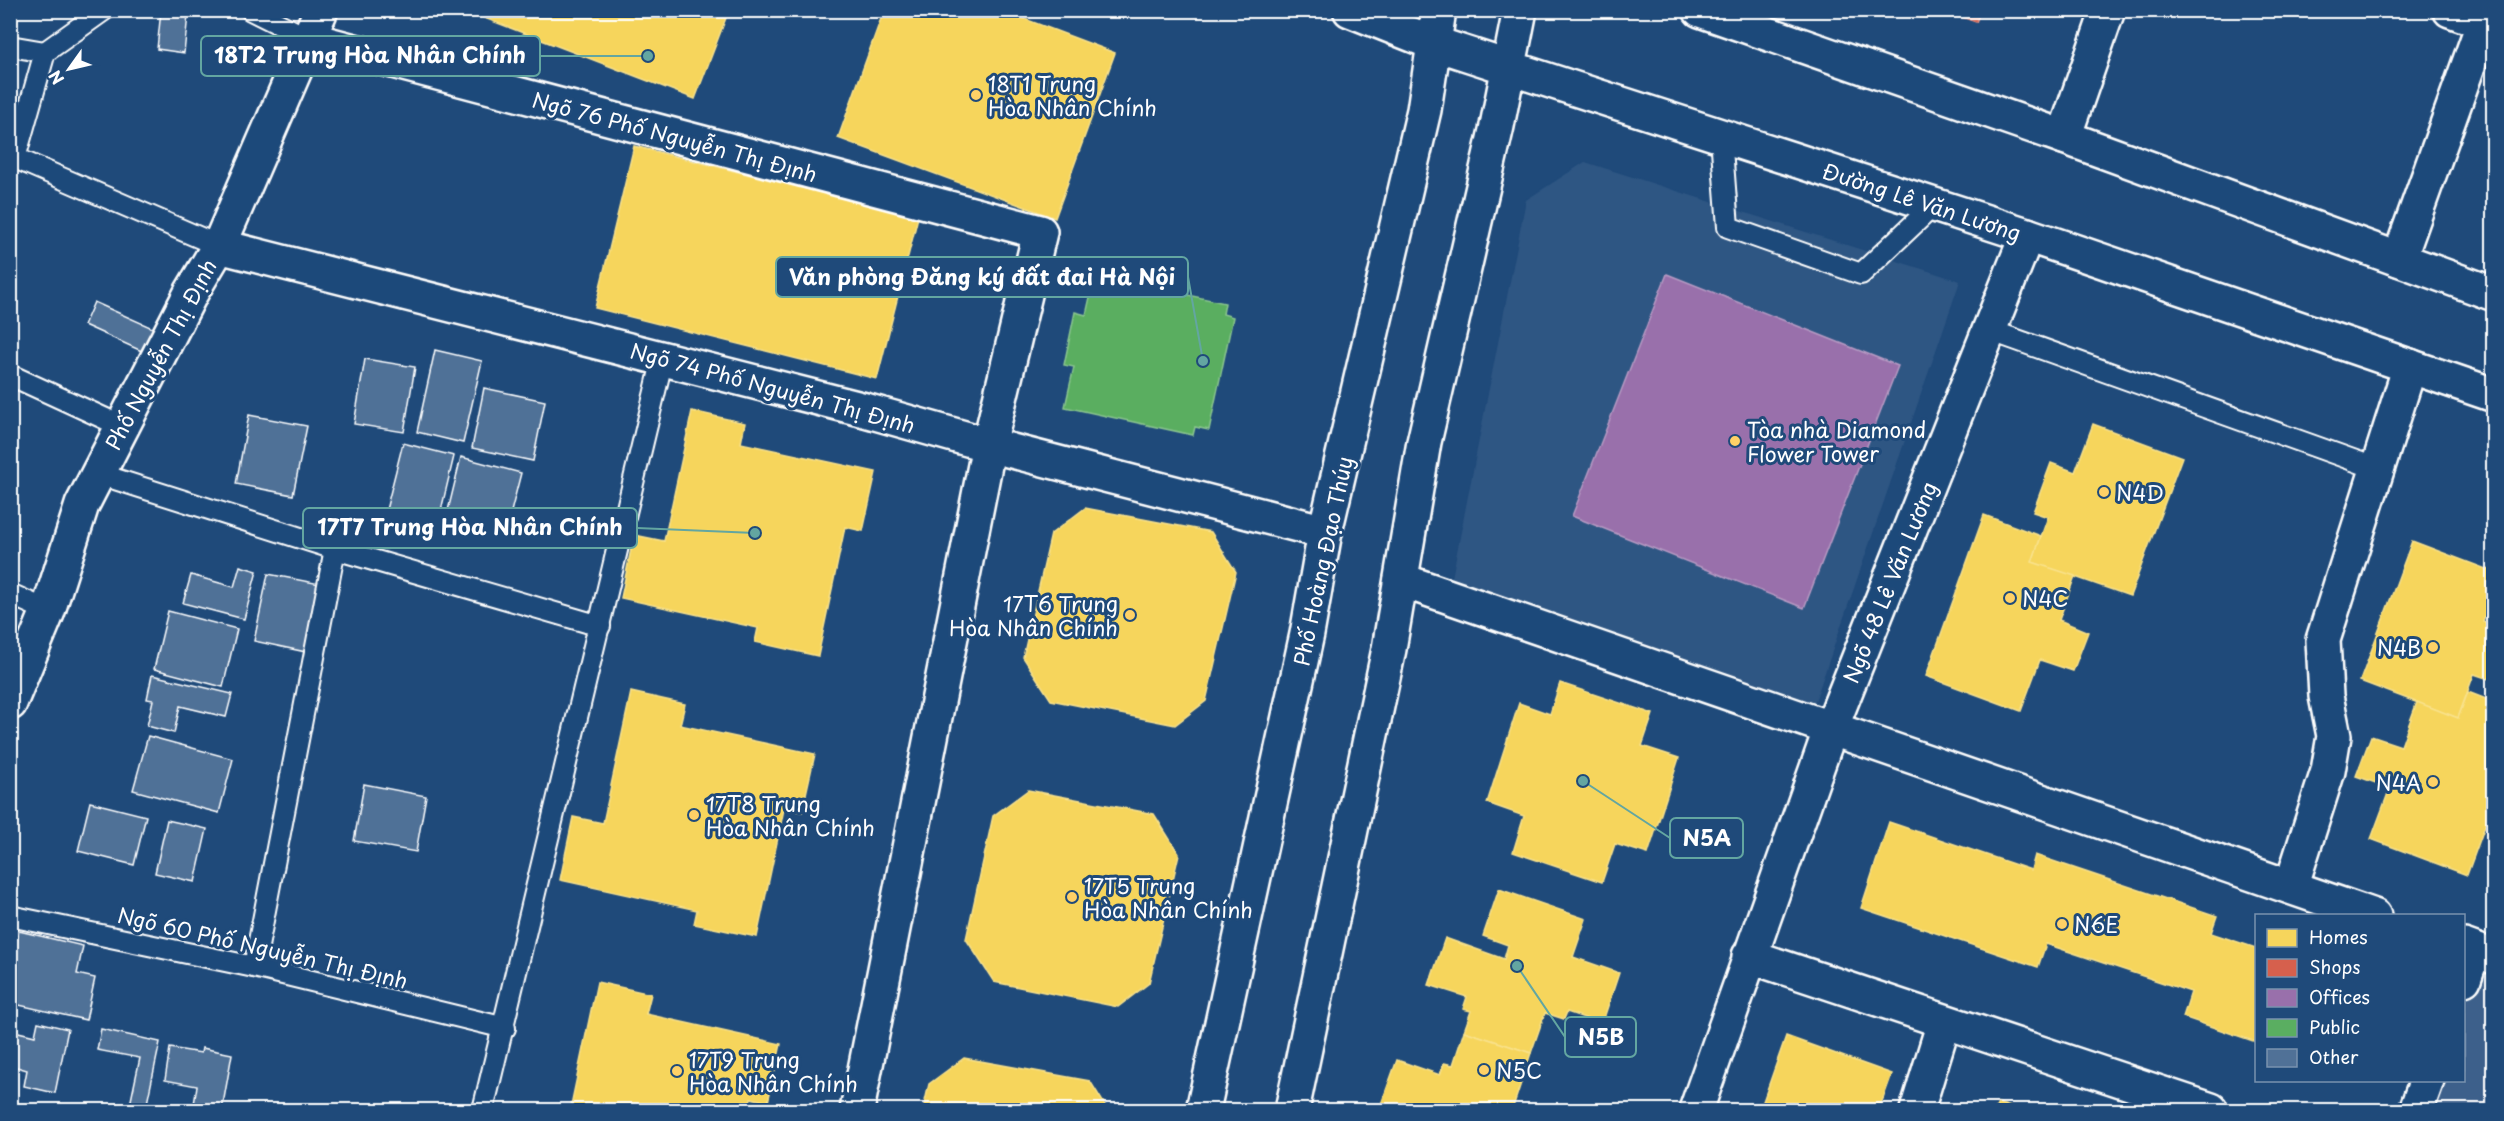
<svg xmlns="http://www.w3.org/2000/svg" width="2504" height="1121" viewBox="0 0 2504 1121" font-family="'Playpen Sans',sans-serif">
<rect width="100%" height="100%" fill="#1f4a7a"/>
<filter id="ink" filterUnits="userSpaceOnUse"><feTurbulence type="fractalNoise" baseFrequency=".0167" numOctaves="2"/><feDisplacementMap in="SourceGraphic" scale="12" xChannelSelector="R" yChannelSelector="G"/><feConvolveMatrix kernelMatrix="1 2 1 2 8 2 1 2 1" color-interpolation-filters="sRGB"/></filter>
<g filter="url(#ink)">
<path fill="#2e5683" d="M1585 162 1960 281 1814 704 1451 583 1526 200Z"/>
<path fill="#3c618b" stroke="#9eb0c5" stroke-width="1.5" d="M2493 957V1110H2416L2427 1081 2464 1080V979Z"/>
<g fill="#f6d55c" stroke="#f9e28d" stroke-width="1.5">
<path d="M475 10H729L695 99 474 14Z"/>
<path d="M884 10H1001L1115 53 1055 218 838 138Z"/>
<path d="M634 146 918 217 877 379 595 308Z"/>
<path d="M692 411 745 423 741 443 876 472 863 531 845 527 818 656 755 642 758 628 621 598 634 535 664 541Z"/>
<path d="M2093 424 2182 457 2130 596 2032 562 2048 517 2033 512 2051 463 2075 472Z"/>
<path d="M1085 508 1211 532 1236 572 1206 701 1175 725 1051 700 1023 657 1051 534Z"/>
<path d="M1984 515 2041 536 2032 562 2075 576 2059 620 2088 632 2073 671 2040 660 2021 711 1926 676Z"/>
<path d="M2412 541 2494 572V592L2483 622 2494 626V667L2489 679 2474 674 2458 718 2360 681Z"/>
<path d="M1560 683 1653 714 1642 746 1679 758 1648 854 1615 844 1602 882 1513 852 1524 816 1487 803 1519 703 1550 714Z"/>
<path d="M631 692 685 704 680 725 815 754 802 812 784 809 757 937 694 924 697 910 560 880 573 817 603 823Z"/>
<path d="M2468 692 2494 702V801L2467 875 2371 839 2390 788 2356 776 2371 736 2401 746 2417 702 2458 718Z"/>
<path d="M1028 790 1154 814 1179 854 1149 983 1118 1007 994 982 966 939 993 816Z"/>
<path d="M1889 822 2031 870 2035 855 2217 916 2211 933 2256 948V1042L2183 1017 2191 992 2046 944 2038 967 1861 908Z"/>
<path d="M1499 889 1586 919 1573 957 1619 973 1602 1024 1567 1012 1564 1019 1545 1013 1531 1053 1464 1031 1471 1011 1463 1009 1467 997 1429 985 1445 938 1504 959 1508 945 1483 936Z"/>
<path d="M597 982 651 994 646 1014 781 1044 768 1102 751 1098 748 1110H570Z"/>
<path d="M1464 1031 1531 1053 1512 1110H1379L1397 1060 1440 1075 1444 1063 1453 1065Z"/>
<path d="M1786 1036 1892 1074 1879 1110H1760Z"/>
<path d="M964 1058 1090 1081 1108 1110H923L929 1084Z"/>
<path d="M1998 1103 2020 1110H1995Z"/>
</g>
<path fill="#d6604d" stroke="#e29082" stroke-width="1.5" d="M1943 10H1981L1976 22Z"/>
<path fill="#9970ab" stroke="#b89bc4" stroke-width="1.5" d="M1667 274 1898 366 1804 608 1572 516Z"/>
<path fill="#5aae61" stroke="#8cc690" stroke-width="1.5" d="M1095 275 1225 303 1223 314 1233 317 1209 430 1195 427 1193 435 1065 407 1074 367 1064 365 1075 312 1086 315Z"/>
<g fill="#507197" stroke="#fff" stroke-width="1.5">
<path d="M161 11 188 15 184 53 157 49Z"/>
<path d="M94 302 157 330 146 353 84 325Z"/>
<path d="M435 350 482 361 463 443 417 432Z"/>
<path d="M365 359 415 367 404 432 354 424Z"/>
<path d="M484 388 545 401 533 461 472 448Z"/>
<path d="M249 415 307 426 293 495 236 484Z"/>
<path d="M403 443 454 456 438 523 386 510Z"/>
<path d="M461 457 521 473 504 539 445 523Z"/>
<path d="M240 566 257 571 244 619 183 603 191 575 234 587Z"/>
<path d="M268 574 320 584 306 652 254 641Z"/>
<path d="M168 611 237 629 223 687 154 669Z"/>
<path d="M152 675 232 694 226 717 180 706 174 733 147 726 153 700 147 699Z"/>
<path d="M148 736 233 759 219 813 133 790Z"/>
<path d="M364 784 426 796 416 852 354 841Z"/>
<path d="M90 802 146 816 134 865 78 851Z"/>
<path d="M167 820 207 829 195 882 155 873Z"/>
<path d="M19 931 83 946 77 974 95 978 86 1020 10 1003V972Z"/>
<path d="M38 1022 68 1029 55 1093 24 1086 27 1070 10 1065V1030L35 1036Z"/>
<path d="M101 1029 160 1042 146 1108 130 1105 140 1058 97 1050Z"/>
<path d="M170 1048 201 1053 202 1048 232 1054 222 1110H193L197 1086 165 1080Z"/>
</g>
<g fill="none" stroke-linecap="round" stroke-linejoin="round">
<g stroke="#fff" stroke-width="24">
<g id="service">
<path d="M251 10 309 39"/>
<path d="M10 46 45 52"/>
<path d="M45 52 15 158 219 246"/>
<path d="M45 52 104 10"/>
<path d="M1721 136 1728 227 1861 274 1934 205"/>
<path d="M1989 330 2378 469"/>
<path d="M10 375 121 426"/>
<path d="M96 473 335 549 600 626"/>
<path d="M10 594 48 611"/>
<path d="M10 916 254 967 505 1028"/>
<path d="M254 967 335 549"/>
<path d="M483 1110 663 358"/>
</g>
</g>
<g stroke="#fff" stroke-width="38">
<g id="minor">
<path d="M2450 10 2484 22"/>
<path d="M309 39 1040 232 989 445 857 1110"/>
<path d="M2064 137 2108 10"/>
<path d="M219 246 865 410 989 445 1325 532"/>
<path d="M2399 259 2488 10"/>
<path d="M1401 580 2374 916"/>
<path d="M2291 887 2328 771 2334 736 2326 696 2323 640 2410 366"/>
<path d="M2464 946 2494 957"/>
<path d="M1749 956 2211 1110"/>
<path d="M2464 979 2474 950"/>
<path d="M1696 1110 1831 728 2027 235"/>
<path d="M1917 1110 1944 1022"/>
<path d="M2416 1110 2427 1080"/>
</g>
</g>
<g stroke="#fff" stroke-width="38">
<path id="tertiary" d="M10 703 48 611 82 505 191 293 219 246 321 10"/>
</g>
<g stroke="#fff" stroke-width="38">
<g id="secondary">
<path d="M1203 1110 1307 634 1325 532 1424 110 1439 10"/>
<path d="M1292 1110 1389 649 1424 442 1497 126 1520 10"/>
</g>
</g>
<g stroke="#fff" stroke-width="38">
<g id="primary">
<path d="M1350 10 1433 43 2027 235 2494 395"/>
<path d="M1700 10 2064 137 2494 294"/>
</g>
</g>
<use href="#service" stroke="#1f4a7a" stroke-width="20"/>
<use href="#minor" stroke="#1f4a7a" stroke-width="33"/>
<use href="#tertiary" stroke="#1f4a7a" stroke-width="33"/>
<use href="#secondary" stroke="#1f4a7a" stroke-width="33"/>
<use href="#primary" stroke="#1f4a7a" stroke-width="33"/>
</g>
</g>
<g fill="#ffd166" stroke="#1f4a7a" stroke-width="2">
<circle cx="976" cy="95" r="6"/>
<circle cx="1735" cy="441" r="6"/>
<circle cx="2104" cy="492" r="6"/>
<circle cx="2010" cy="598" r="6"/>
<circle cx="1130" cy="615" r="6"/>
<circle cx="2433" cy="647" r="6"/>
<circle cx="2433" cy="782" r="6"/>
<circle cx="694" cy="815" r="6"/>
<circle cx="1072" cy="897" r="6"/>
<circle cx="2062" cy="924" r="6"/>
<circle cx="1484" cy="1070" r="6"/>
<circle cx="677" cy="1071" r="6"/>
</g>
<g text-anchor="middle" dominant-baseline="central" stroke-width="6" stroke-linejoin="round" paint-order="stroke">
<g font-size="21" fill="#fff" stroke="#1f4a7a" text-anchor="start">
<text x="988" y="83">18T1 Trung<tspan x="988" dy="24">Hòa Nhân Chính</tspan></text>
<text x="1747" y="429">Tòa nhà Diamond<tspan x="1747" dy="24">Flower Tower</tspan></text>
<text x="2116" y="492">N4D</text>
<text x="2022" y="598">N4C</text>
<text x="1118" y="603" text-anchor="end">17T6 Trung<tspan x="1118" dy="24">Hòa Nhân Chính</tspan></text>
<text x="2421" y="647" text-anchor="end">N4B</text>
<text x="2421" y="782" text-anchor="end">N4A</text>
<text x="706" y="803">17T8 Trung<tspan x="706" dy="24">Hòa Nhân Chính</tspan></text>
<text x="1084" y="885">17T5 Trung<tspan x="1084" dy="24">Hòa Nhân Chính</tspan></text>
<text x="2074" y="924">N6E</text>
<text x="689" y="1059">17T9 Trung<tspan x="689" dy="24">Hòa Nhân Chính</tspan></text>
<text x="1496" y="1070">N5C</text>
</g>
<g font-size="21" fill="#fff" stroke="#1f4a7a">
<text transform="translate(675 136) rotate(15)">Ngõ 76 Phố Nguyễn Thị Định</text>
<text transform="translate(1922 201) rotate(18)">Đường Lê Văn Lương</text>
<text transform="translate(160 354) rotate(-62)">Phố Nguyễn Thị Định</text>
<text transform="translate(773 387) rotate(15)">Ngõ 74 Phố Nguyễn Thị Định</text>
<text transform="translate(1322 561) rotate(-78)">Phố Hoàng Đạo Thúy</text>
<text transform="translate(1889 582) rotate(-68)">Ngõ 48 Lê Văn Lương</text>
<text transform="translate(263 947) rotate(13)">Ngõ 60 Phố Nguyễn Thị Định</text>
</g>
</g>
<path fill="none" stroke="#63a6a1" stroke-width="2" d="M648 56L540 56M1203 361L1188 277M755 533L637 528M1583 781L1670 838M1517 966L1565 1037"/>
<g fill="#63a6a1" stroke="#1f4a7a" stroke-width="2">
<circle cx="648" cy="56" r="6"/>
<circle cx="1203" cy="361" r="6"/>
<circle cx="755" cy="533" r="6"/>
<circle cx="1583" cy="781" r="6"/>
<circle cx="1517" cy="966" r="6"/>
</g>
<g fill="#1f4a7a" stroke="#63a6a1" stroke-width="2">
<rect x="201" y="36" width="339" height="40" rx="6"/>
<rect x="776" y="257" width="412" height="40" rx="6"/>
<rect x="303" y="508" width="334" height="40" rx="6"/>
<rect x="1670" y="818" width="73" height="40" rx="6"/>
<rect x="1565" y="1017" width="71" height="40" rx="6"/>
</g>
<g font-size="22" text-anchor="middle" font-weight="bold" fill="#fff">
<text x="370" y="63">18T2 Trung Hòa Nhân Chính</text>
<text x="982" y="285">Văn phòng Đăng ký đất đai Hà Nội</text>
<text x="470" y="535">17T7 Trung Hòa Nhân Chính</text>
<text x="1707" y="846">N5A</text>
<text x="1601" y="1045">N5B</text>
</g>
<rect width="2504" height="1121" fill="none" stroke="#1f4a7a" stroke-width="36"/>
<rect x="18" y="18" width="2468" height="1085" fill="none" stroke="#fff" stroke-width="2" filter="url(#ink)"/>
<rect x="2255" y="914" width="210" height="168" fill="#1f4a7a" stroke="#7992af" stroke-width="1.5"/>
<rect x="2267" y="929" width="30" height="18" fill="#f6d55c" stroke="#7992af" stroke-width="1.5"/>
<text x="2309" y="944" font-size="18" fill="#ffffff">Homes</text>
<rect x="2267" y="959" width="30" height="18" fill="#d6604d" stroke="#7992af" stroke-width="1.5"/>
<text x="2309" y="974" font-size="18" fill="#ffffff">Shops</text>
<rect x="2267" y="989" width="30" height="18" fill="#9970ab" stroke="#7992af" stroke-width="1.5"/>
<text x="2309" y="1004" font-size="18" fill="#ffffff">Offices</text>
<rect x="2267" y="1019" width="30" height="18" fill="#5aae61" stroke="#7992af" stroke-width="1.5"/>
<text x="2309" y="1034" font-size="18" fill="#ffffff">Public</text>
<rect x="2267" y="1049" width="30" height="18" fill="#507197" stroke="#7992af" stroke-width="1.5"/>
<text x="2309" y="1064" font-size="18" fill="#ffffff">Other</text>
<g transform="translate(69 69) rotate(236)" stroke="#1f4a7a" stroke-width="4.5" paint-order="stroke">
<path d="M0-4.5L10 22L0 15L-10 22Z" fill="#ffffff"/>
<text y="-9" font-size="16" font-weight="bold" text-anchor="middle" fill="#ffffff">N</text>
</g>
</svg>
